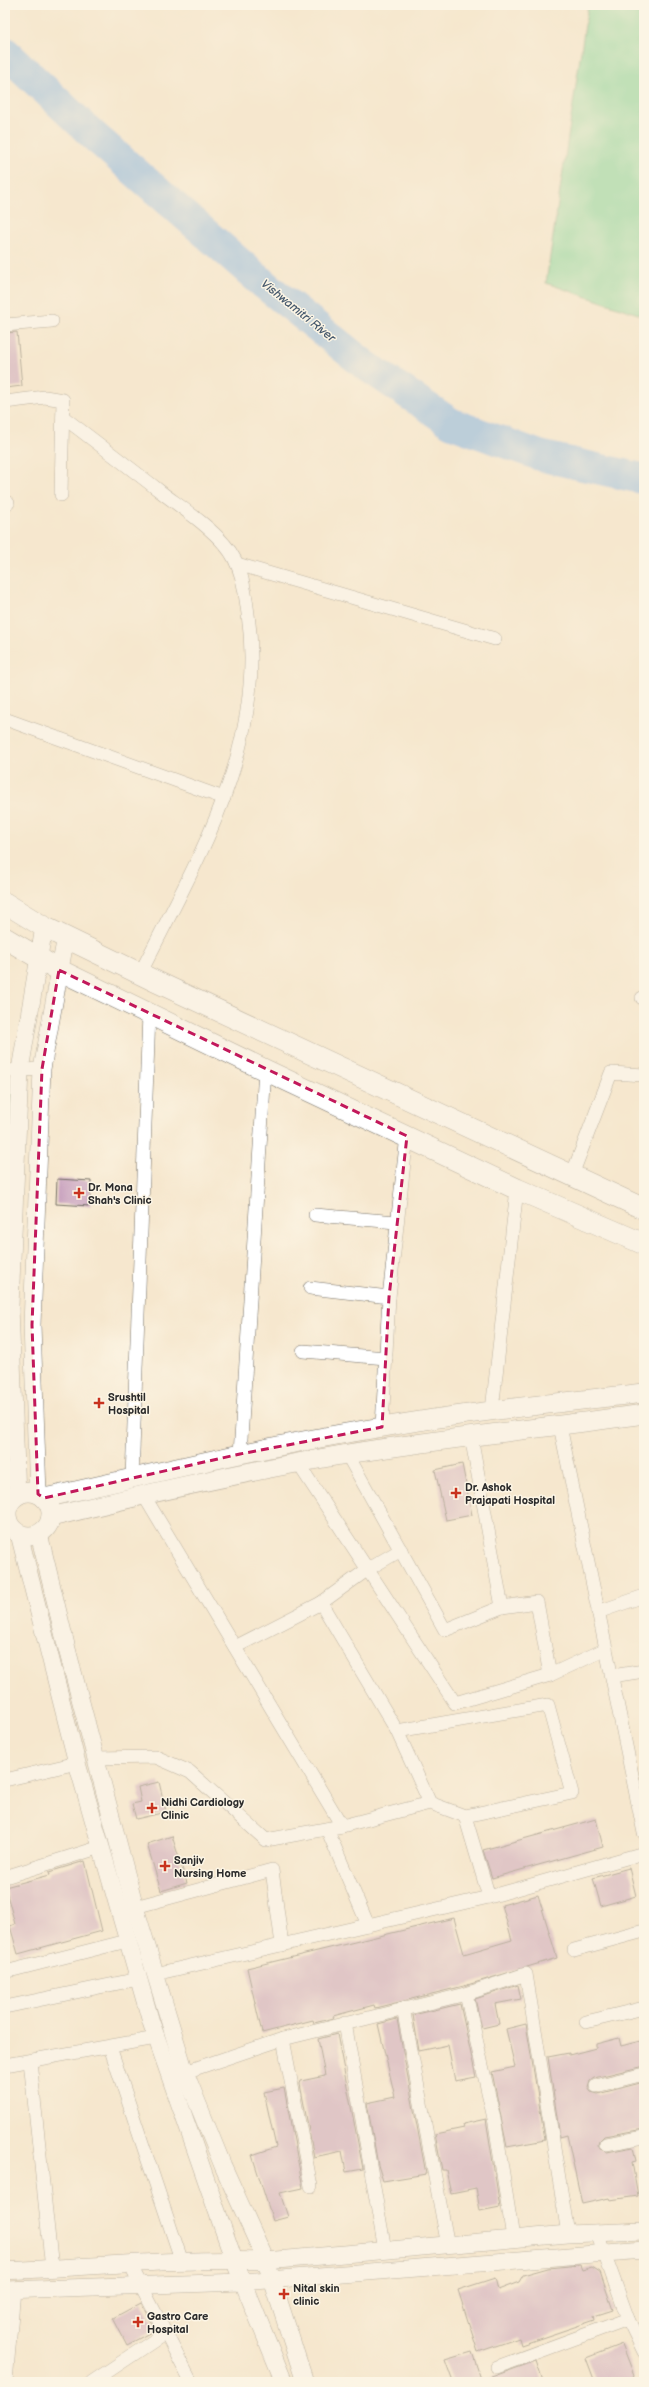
<svg xmlns="http://www.w3.org/2000/svg" width="649" height="2387" viewBox="0 0 649 2387" font-family="'Balsamiq Sans',sans-serif">
<rect width="100%" height="100%" fill="#fcf5e5"/>
<filter id="ink" filterUnits="userSpaceOnUse"><feTurbulence type="fractalNoise" baseFrequency=".025" numOctaves="2"/><feDisplacementMap in="SourceGraphic" scale="8" xChannelSelector="R" yChannelSelector="G"/><feConvolveMatrix kernelMatrix="1 2 1 2 8 2 1 2 1" color-interpolation-filters="sRGB"/></filter>
<filter id="wash" filterUnits="userSpaceOnUse"><feTurbulence type="fractalNoise" baseFrequency=".012" numOctaves="4" result="noise"/><feDisplacementMap in="SourceGraphic" scale="16" xChannelSelector="R" yChannelSelector="G"/><feGaussianBlur stdDeviation="0.9" result="paint"/><feColorMatrix in="noise" values="0 0 0 0 0 0 0 0 0 0 0 0 0 0 0 0 0 1.4 0 .05"/><feComposite in="paint" operator="in"/></filter>
<g filter="url(#wash)">
<rect width="100%" height="100%" fill="#f6e7ce"/>
<g fill="#80d79b" stroke="#568163">
<path d="M588 5H644V316L546 283Z"/>
<path d="M5 1084H15L5 1332Z"/>
</g>
<g fill="none" stroke-linecap="round" stroke-linejoin="round">
<path stroke="#77afe7" stroke-width="31" d="M5 52 94 136 265 285 365 365 451 423 541 456 644 479"/>
</g>
<g id="blocks">
<g fill="#c69ebd">
<path d="M17 332 22 386 5 388V333Z"/>
<path d="M57 1179 91 1181 90 1206 56 1204Z"/>
<path d="M462 1464 472 1515 446 1520 435 1470Z"/>
<path d="M159 1782 166 1812 136 1819 132 1804 141 1802 138 1787Z"/>
<path d="M596 1819 603 1847 492 1878 483 1850Z"/>
<path d="M172 1836 187 1883 161 1891 147 1844Z"/>
<path d="M85 1861 102 1931 18 1954 10 1926 15 1924 5 1887 50 1875 49 1872Z"/>
<path d="M629 1868 636 1896 601 1906 593 1878Z"/>
<path d="M538 1895 557 1958 464 1986 375 2008 374 2005 333 2016 334 2018 314 2023 313 2020 262 2033 247 1968 454 1918 464 1954 512 1940 502 1905Z"/>
<path d="M518 1985 521 1999 495 2004 499 2024 482 2028 475 1999Z"/>
<path d="M460 2004 476 2077 455 2081 448 2045 419 2051 413 2015Z"/>
<path d="M397 2019 426 2174 383 2181 378 2165 367 2103 395 2097 378 2024Z"/>
<path d="M526 2024 545 2140 507 2147 492 2072 515 2067 506 2029Z"/>
<path d="M337 2034 363 2169 346 2172 342 2151 314 2157 300 2084 301 2081 325 2076 318 2039Z"/>
<path d="M619 2038 621 2046 644 2040V2066L594 2078 590 2081 588 2088 591 2092 598 2094 644 2082V2129L604 2136 599 2141 598 2145 600 2149 607 2152 633 2147 636 2161 632 2162 638 2196 610 2200 609 2198 582 2204 567 2135 560 2137 548 2057 569 2053V2055L596 2048V2044Z"/>
<path d="M284 2088 303 2188 280 2193 288 2217 273 2221 252 2155 276 2147 264 2092Z"/>
<path d="M486 2119 500 2207 480 2211 476 2188 451 2193 446 2170H442L435 2134 464 2128 463 2124Z"/>
<path d="M580 2265 582 2270 592 2267 600 2272 613 2310 594 2316 595 2320 521 2345 519 2338 478 2352 458 2290 495 2278 498 2290 519 2282 523 2275 548 2268Z"/>
<path d="M141 2303 155 2330 127 2345 113 2318Z"/>
<path d="M622 2344 634 2375 630 2382H595L586 2358Z"/>
<path d="M472 2352 482 2382H453L445 2360Z"/>
<path d="M536 2361 543 2382H483V2380Z"/>
</g>
</g>
</g>
<g filter="url(#ink)">
<use href="#blocks" fill-opacity="0" stroke="#726d64" stroke-width="1"/>
<g fill="none" stroke-linecap="round" stroke-linejoin="round">
<g stroke="#726d64" stroke-width="14">
<g id="minor">
<path d="M5 325 52 321"/>
<path d="M5 402 45 397 63 400 61 495"/>
<path d="M63 417C96 442 129 467 161 492 182 508 208 525 225 545 242 564 245 591 248 614 267 747 197 860 140 974"/>
<path d="M5 504 8 503"/>
<path d="M237 564 495 639"/>
<path d="M5 719 224 798"/>
<path d="M642 998H644"/>
<path d="M5 1071 42 1069"/>
<path d="M572 1175 611 1073 644 1075"/>
<path d="M315 1215 396 1222"/>
<path d="M310 1288 389 1297"/>
<path d="M303 1351 386 1358"/>
<path d="M492 1410 517 1189"/>
<path d="M560 1426 644 1833"/>
<path d="M382 1427 389 1297 407 1136"/>
<path d="M471 1436 502 1607"/>
<path d="M240 1454 265 1070"/>
<path d="M347 1454 445 1630 502 1607 537 1602 550 1675"/>
<path d="M298 1463 455 1703 550 1675 606 1649"/>
<path d="M132 1478 149 1014"/>
<path d="M143 1494 342 1826"/>
<path d="M321 1603 397 1731 430 1803 465 1816 489 1897"/>
<path d="M598 1612 644 1596"/>
<path d="M235 1647 321 1603 368 1569 401 1550"/>
<path d="M612 1676 644 1671"/>
<path d="M397 1731 548 1705 572 1793 465 1816"/>
<path d="M96 1758 156 1757 190 1772 266 1840 342 1826 430 1803"/>
<path d="M5 1780 77 1763"/>
<path d="M327 1829 368 1925"/>
<path d="M5 1877 101 1847"/>
<path d="M135 1907 272 1870 282 1945"/>
<path d="M574 1950 644 1931"/>
<path d="M5 1972 127 1941"/>
<path d="M155 1974 489 1897 644 1853"/>
<path d="M466 1994 495 2123 513 2238"/>
<path d="M5 2007 138 1979"/>
<path d="M403 2008 448 2246"/>
<path d="M586 2022 644 2008"/>
<path d="M345 2023 385 2250"/>
<path d="M283 2039 311 2186"/>
<path d="M110 2047 182 2262"/>
<path d="M30 2061 52 2269"/>
<path d="M5 2065 156 2038"/>
<path d="M185 2072 283 2039 466 1994 526 1974 568 2234"/>
<path d="M596 2086 644 2074"/>
<path d="M606 2144 644 2137"/>
<path d="M597 2233 628 2319 644 2352"/>
<path d="M130 2264 191 2382"/>
<path d="M497 2367 628 2319"/>
<path d="M6 2382 14 2290"/>
<path d="M92 2382 164 2334"/>
</g>
</g>
<g stroke="#726d64" stroke-width="18">
<g id="tertiary">
<path d="M38 1494 32 1325 42 1069 66 936"/>
<path d="M17 1497 10 1306 20 1070 44 927"/>
<path d="M19 1534 77 1763 151 2022 234 2260 284 2382"/>
<path d="M39 1534 67 1649 135 1907 185 2072 223 2166 266 2261 305 2382"/>
<path d="M5 2271C92 2267 179 2258 266 2261L568 2234 644 2231"/>
<path d="M5 2290 242 2282 644 2250"/>
</g>
</g>
<g stroke="#726d64" stroke-width="20">
<g id="secondary">
<circle cx="29" cy="1514" r="22"/>
<path d="M44 1498C157 1473 269 1445 383 1427 469 1412 557 1403 644 1393"/>
<path d="M51 1517C149 1493 247 1471 347 1454 446 1438 545 1428 644 1414"/>
</g>
</g>
<g stroke="#726d64" stroke-width="22">
<g id="primary">
<path d="M5 903 44 927 157 982 644 1209"/>
<path d="M5 938 59 970 265 1070 517 1189 644 1244"/>
</g>
</g>
<use href="#minor" stroke="#fff" stroke-width="13"/>
<use href="#tertiary" stroke="#fff" stroke-width="17"/>
<use href="#secondary" stroke="#fff" stroke-width="19"/>
<use href="#primary" stroke="#fff" stroke-width="21"/>
</g>
</g>
<path d="M0 0H649V2387H0ZM59 970 407 1136 389 1297 382 1427 240 1454 44 1498 38 1494 32 1325 42 1069Z" fill="#f6e7ce" fill-opacity=".55" fill-rule="evenodd"/>
<path fill="none" stroke="#c2185b" stroke-width="3" stroke-dasharray="8 5" stroke-linejoin="round" d="M59 970 407 1136 389 1297 382 1427 240 1454 44 1498 38 1494 32 1325 42 1069Z"/>
<g fill="#c8321e" stroke="#fcf5e5" stroke-width="1.5">
<path d="M77 1187h4v4h4v4h-4v4h-4v-4h-4v-4h4z"/>
<path d="M97 1397h4v4h4v4h-4v4h-4v-4h-4v-4h4z"/>
<path d="M454 1487h4v4h4v4h-4v4h-4v-4h-4v-4h4z"/>
<path d="M150 1802h4v4h4v4h-4v4h-4v-4h-4v-4h4z"/>
<path d="M163 1860h4v4h4v4h-4v4h-4v-4h-4v-4h4z"/>
<path d="M282 2288h4v4h4v4h-4v4h-4v-4h-4v-4h4z"/>
<path d="M136 2316h4v4h4v4h-4v4h-4v-4h-4v-4h4z"/>
</g>
<g text-anchor="middle" dominant-baseline="central" stroke-width="3" stroke-linejoin="round" paint-order="stroke">
<g font-size="11" font-weight="bold" fill="#2b2b2b" stroke="#fcf5e5" text-anchor="start">
<text x="88" y="1187">Dr. Mona<tspan x="88" dy="13">Shah's Clinic</tspan></text>
<text x="108" y="1397">Srushtil<tspan x="108" dy="13">Hospital</tspan></text>
<text x="465" y="1487">Dr. Ashok<tspan x="465" dy="13">Prajapati Hospital</tspan></text>
<text x="161" y="1802">Nidhi Cardiology<tspan x="161" dy="13">Clinic</tspan></text>
<text x="174" y="1860">Sanjiv<tspan x="174" dy="13">Nursing Home</tspan></text>
<text x="293" y="2288">Nital skin<tspan x="293" dy="13">clinic</tspan></text>
<text x="147" y="2316">Gastro Care<tspan x="147" dy="13">Hospital</tspan></text>
</g>
<g font-size="12" font-style="italic" fill="#46596d" stroke="#fcf5e5">
<text transform="translate(298 311) rotate(39)">Vishwamitri River</text>
</g>
</g>
<rect width="649" height="2387" fill="none" stroke="#fcf5e5" stroke-width="20"/>
</svg>
